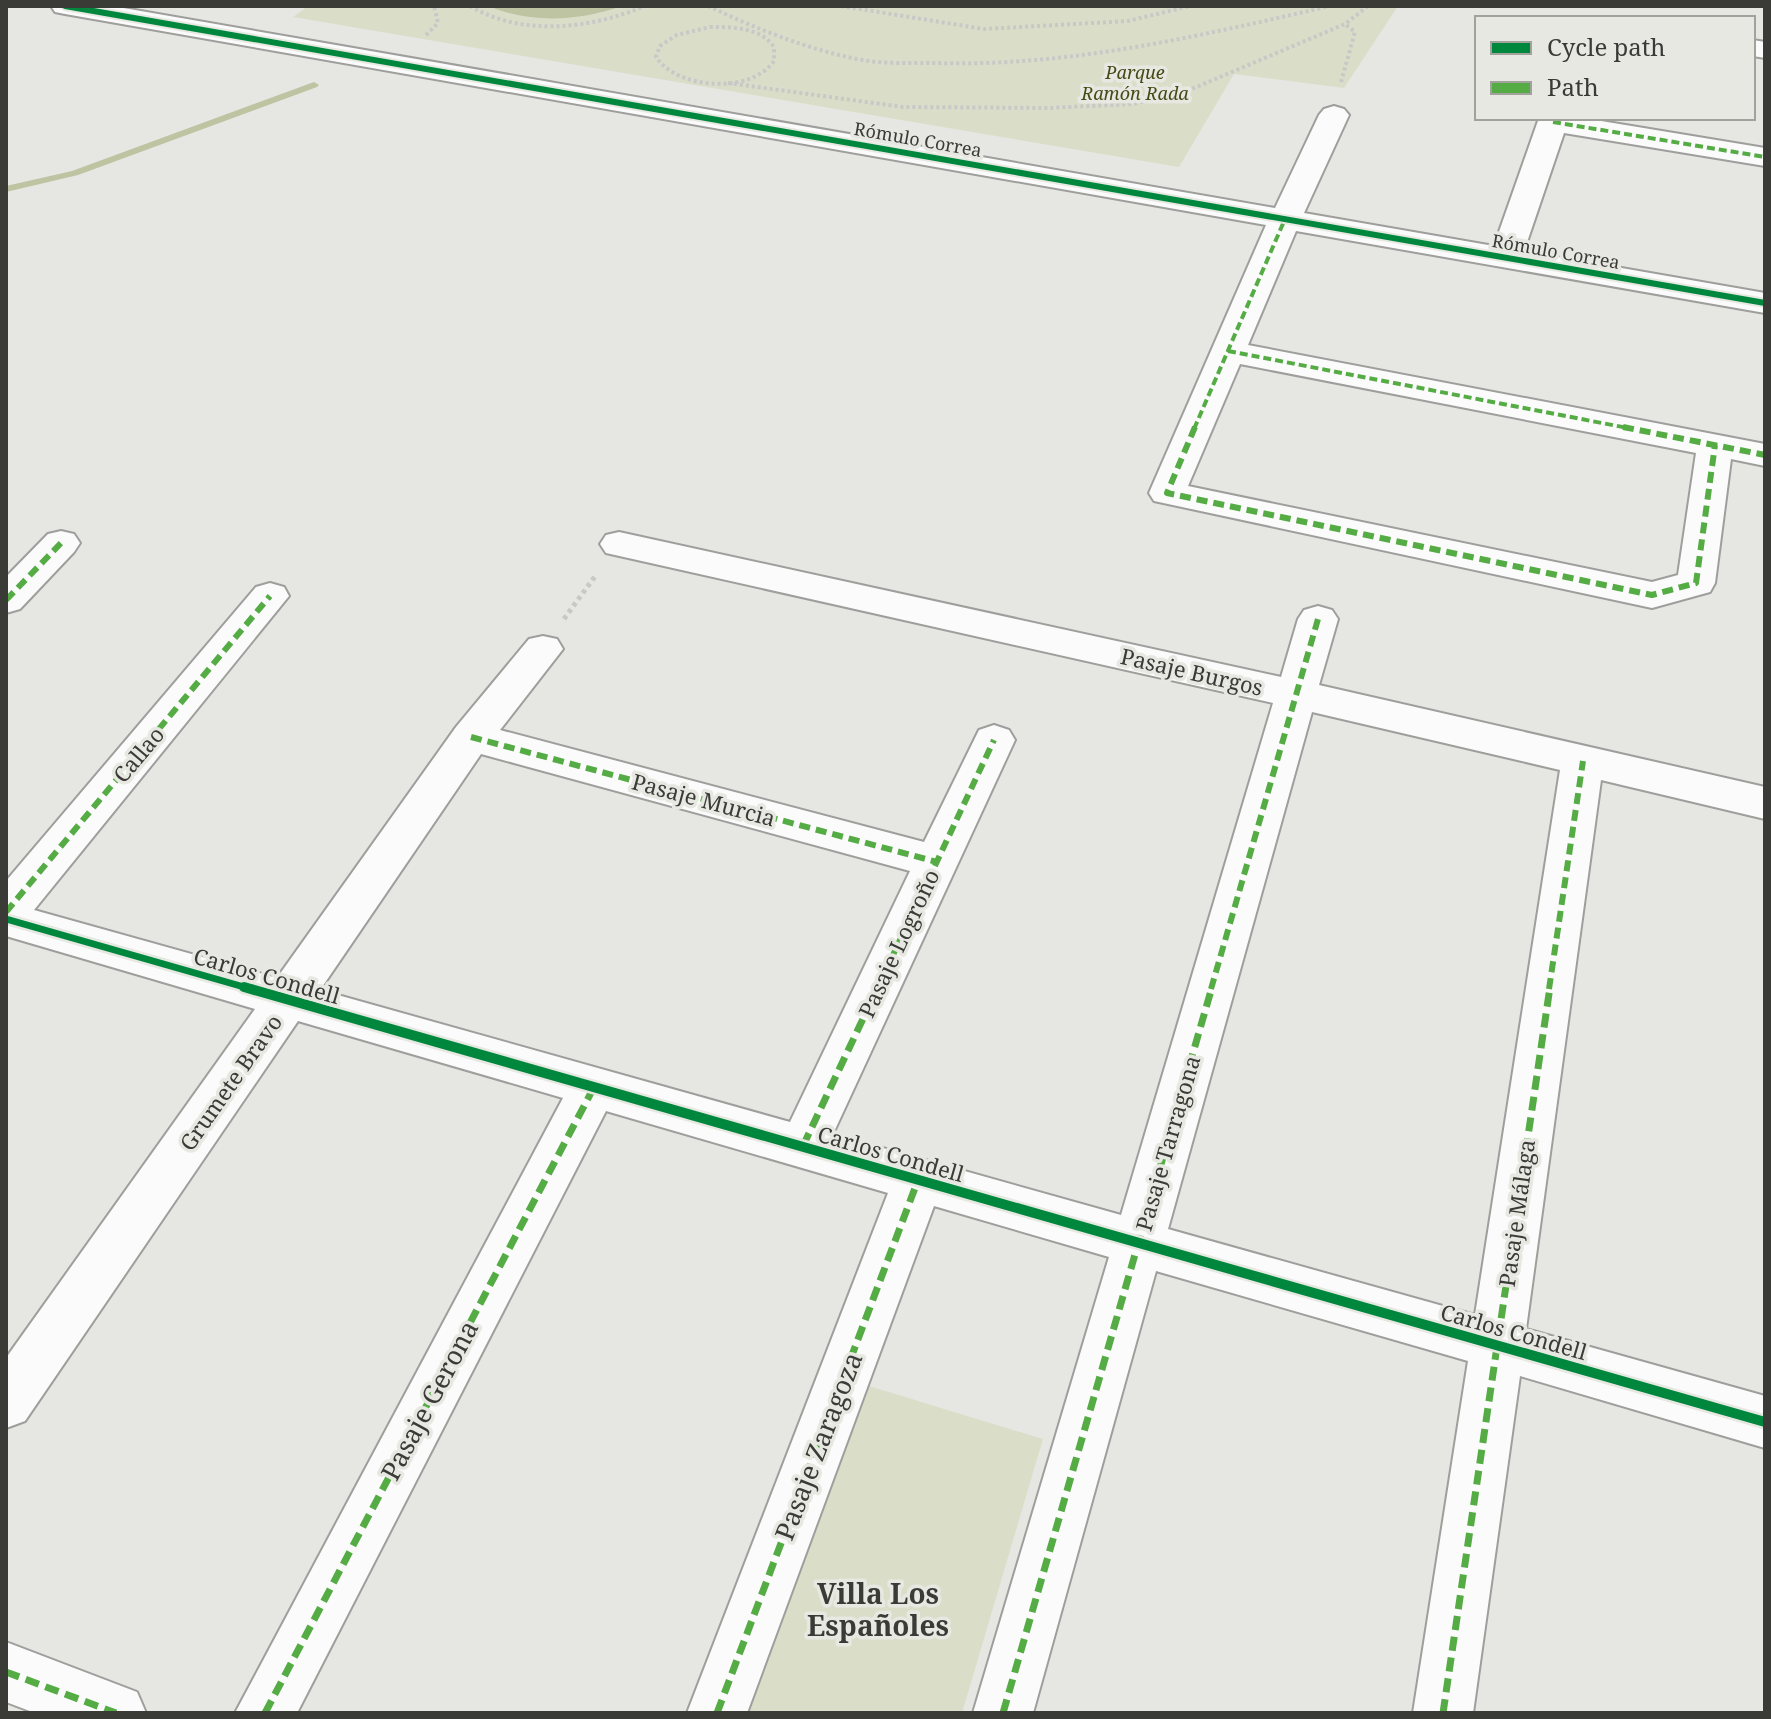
<svg xmlns="http://www.w3.org/2000/svg" width="1771" height="1719" viewBox="0 0 1771 1719" font-family="'Noto Serif',serif">
<rect width="100%" height="100%" fill="#e6e7e2"/>
<g fill="#dadec9">
<path d="M308 6H1398L1344 88 1234 74 1179 167 293 17Z"/>
<path d="M856 1382 1043 1439 962 1713H738Z"/>
</g>
<path fill="#bec3a2" d="M488 6H622C579 21 532 24 488 6Z"/>
<g fill="none" stroke-linecap="round" stroke-linejoin="round">
<path fill="#bec3a2" fill-rule="evenodd" d="M314 82 319 85 317 87 78 175 6 192V186L72 171Z"/>
<g stroke="#9e9f9c" stroke-width="4">
<g id="minor">
<path d="M51 6H112L1275 208 1319 115 1324 109 1334 106 1344 109 1349 115 1304 213 1494 246 1539 118H1583L1765 148V166L1564 133 1524 251 1765 293V313L1296 231 1248 345 1765 444V466L1731 459 1715 583 1710 592 1652 608 1154 501 1149 493 1266 225 65 14 55 12ZM1240 364 1696 453 1678 575 1652 582 1188 486Z"/>
<path d="M1753 40 1765 42V58L1753 56Z"/>
<path d="M61 531 74 534 80 543 74 552 20 609 6 613V577L48 534Z"/>
<path d="M619 532 1281 677 1298 619 1304 610 1318 606 1332 610 1338 619 1319 685 1765 787V819L1601 780 1526 1329 1765 1396V1448L1520 1376 1473 1713H1413L1468 1361 1156 1271 1033 1713H973L1109 1257 934 1206 747 1713H687L888 1193 606 1111 297 1713H235L563 1098 298 1021 25 1421 6 1428V1358L255 1009 6 936V881L256 587 270 583 284 587 289 596 34 910 277 978 456 727 529 639 543 636 557 639 563 649 500 730 924 842 979 730 994 725 1009 730 1015 740 833 1134 1121 1215 1273 703 606 553 600 544 606 535ZM1312 712 1560 770 1475 1315 1168 1229ZM481 754 910 871 790 1122 320 990Z"/>
<path d="M6 1642 137 1692 146 1713H35L6 1702Z"/>
</g>
</g>
<g stroke="#c8c8c7" stroke-width="4" stroke-dasharray="3 3" stroke-linecap="butt">
<path d="M470 6C523 37 590 29 645 6"/>
<path d="M708 6C757 29 809 50 862 60 886 64 911 63 935 63 1070 67 1199 36 1330 6"/>
<path d="M841 6 984 29 1128 21 1190 6"/>
<path d="M710 27C732 27 760 27 774 47V61C751 94 678 90 656 57L660 46 677 35Z"/>
<path d="M426 35 438 23 434 6"/>
<path d="M1341 82 1355 32 1345 24"/>
<path d="M728 83 903 107 1048 108 1133 104 1187 91 1345 24 1368 6"/>
</g>
<path stroke="#c8c8c7" stroke-width="5" stroke-dasharray="4 4" stroke-linecap="butt" d="M564 619 596 575"/>
<use href="#minor" fill="#fbfbfb" fill-rule="evenodd"/>
<g stroke="#55ac45" stroke-width="4" stroke-dasharray="8 4" stroke-linecap="butt">
<path d="M1553 122 1765 157"/>
<path d="M1228 351 1633 429"/>
<path d="M1194 429 1285 219"/>
</g>
<g stroke="#55ac45" stroke-width="6" stroke-dasharray="11 6" stroke-linecap="butt">
<path d="M1195 427 1167 493 1652 595 1696 583 1715 445"/>
<path d="M1623 427 1765 455"/>
<path d="M6 600 61 543"/>
<path d="M471 737 937 862"/>
<path d="M6 912 270 596"/>
<path d="M877 989 994 740"/>
<path d="M1211 989 1318 619"/>
<path d="M1549 989 1583 761"/>
</g>
<g stroke="#55ac45" stroke-width="7" stroke-dasharray="14 7" stroke-linecap="butt">
<path d="M803 1146 878 987"/>
<path d="M6 1672 116 1713"/>
<path d="M265 1713 594 1087"/>
<path d="M717 1713 918 1180"/>
<path d="M1003 1713 1212 987"/>
<path d="M1443 1713 1550 987"/>
</g>
<g stroke="#e7e8e1" stroke-width="10">
<path id="cycleway-far2" d="M65 6 1765 303"/>
</g>
<g stroke="#e7e8e1" stroke-width="12">
<path id="cycleway-far1" d="M6 919 251 989"/>
</g>
<g stroke="#e7e8e1" stroke-width="15">
<path id="cycleway" d="M244 987 1765 1422"/>
</g>
<use href="#cycleway-far2" stroke="#00873e" stroke-width="6"/>
<use href="#cycleway-far1" stroke="#00873e" stroke-width="7"/>
<use href="#cycleway" stroke="#00873e" stroke-width="10"/>
</g>
<g text-anchor="middle" dominant-baseline="central" stroke-width="7" stroke-linejoin="round" paint-order="stroke">
<g font-size="18" font-style="italic" fill="#454a16" stroke="#e7e8e1">
<text x="1135" y="72">Parque<tspan x="1135" dy="21">Ramón Rada</tspan></text>
</g>
<g font-size="18" fill="#3a3a37" stroke="#e7e8e1">
<text transform="translate(918 139) rotate(10)">Rómulo Correa</text>
<text transform="translate(1556 251) rotate(10)">Rómulo Correa</text>
</g>
<g font-size="22" fill="#3a3a37" stroke="#e7e8e1">
<text transform="translate(1192 671) rotate(13)">Pasaje Burgos</text>
<text transform="translate(138 754) rotate(-50)">Callao</text>
<text transform="translate(704 799) rotate(15)">Pasaje Murcia</text>
<text transform="translate(898 943) rotate(-65)">Pasaje Logroño</text>
<text transform="translate(267 975) rotate(16)">Carlos Condell</text>
<text transform="translate(230 1082) rotate(-55)">Grumete Bravo</text>
<text transform="translate(1167 1143) rotate(-74)">Pasaje Tarragona</text>
<text transform="translate(891 1153) rotate(16)">Carlos Condell</text>
<text transform="translate(1516 1213) rotate(-82)">Pasaje Málaga</text>
<text transform="translate(1514 1331) rotate(16)">Carlos Condell</text>
</g>
<g font-size="26" fill="#3a3a37" stroke="#e7e8e1">
<text transform="translate(429 1400) rotate(-62)">Pasaje Gerona</text>
<text transform="translate(818 1446) rotate(-69)">Pasaje Zaragoza</text>
</g>
<g font-size="28" font-weight="bold" fill="#3a3a37" stroke="#e7e8e1">
<text x="878" y="1593">Villa Los<tspan x="878" dy="32">Españoles</tspan></text>
</g>
</g>
<rect width="1771" height="1719" fill="none" stroke="#3a3a37" stroke-width="16"/>
<rect x="1475" y="16" width="280" height="104" fill="#e7e8e1" stroke="#a2a29d" stroke-width="2"/>
<rect x="1491" y="42" width="40" height="12" fill="#00873e" stroke="#a2a29d" stroke-width="2"/>
<text x="1547" y="56" font-size="24" fill="#3a3a37">Cycle path</text>
<rect x="1491" y="82" width="40" height="12" fill="#55ac45" stroke="#a2a29d" stroke-width="2"/>
<text x="1547" y="96" font-size="24" fill="#3a3a37">Path</text>
</svg>
